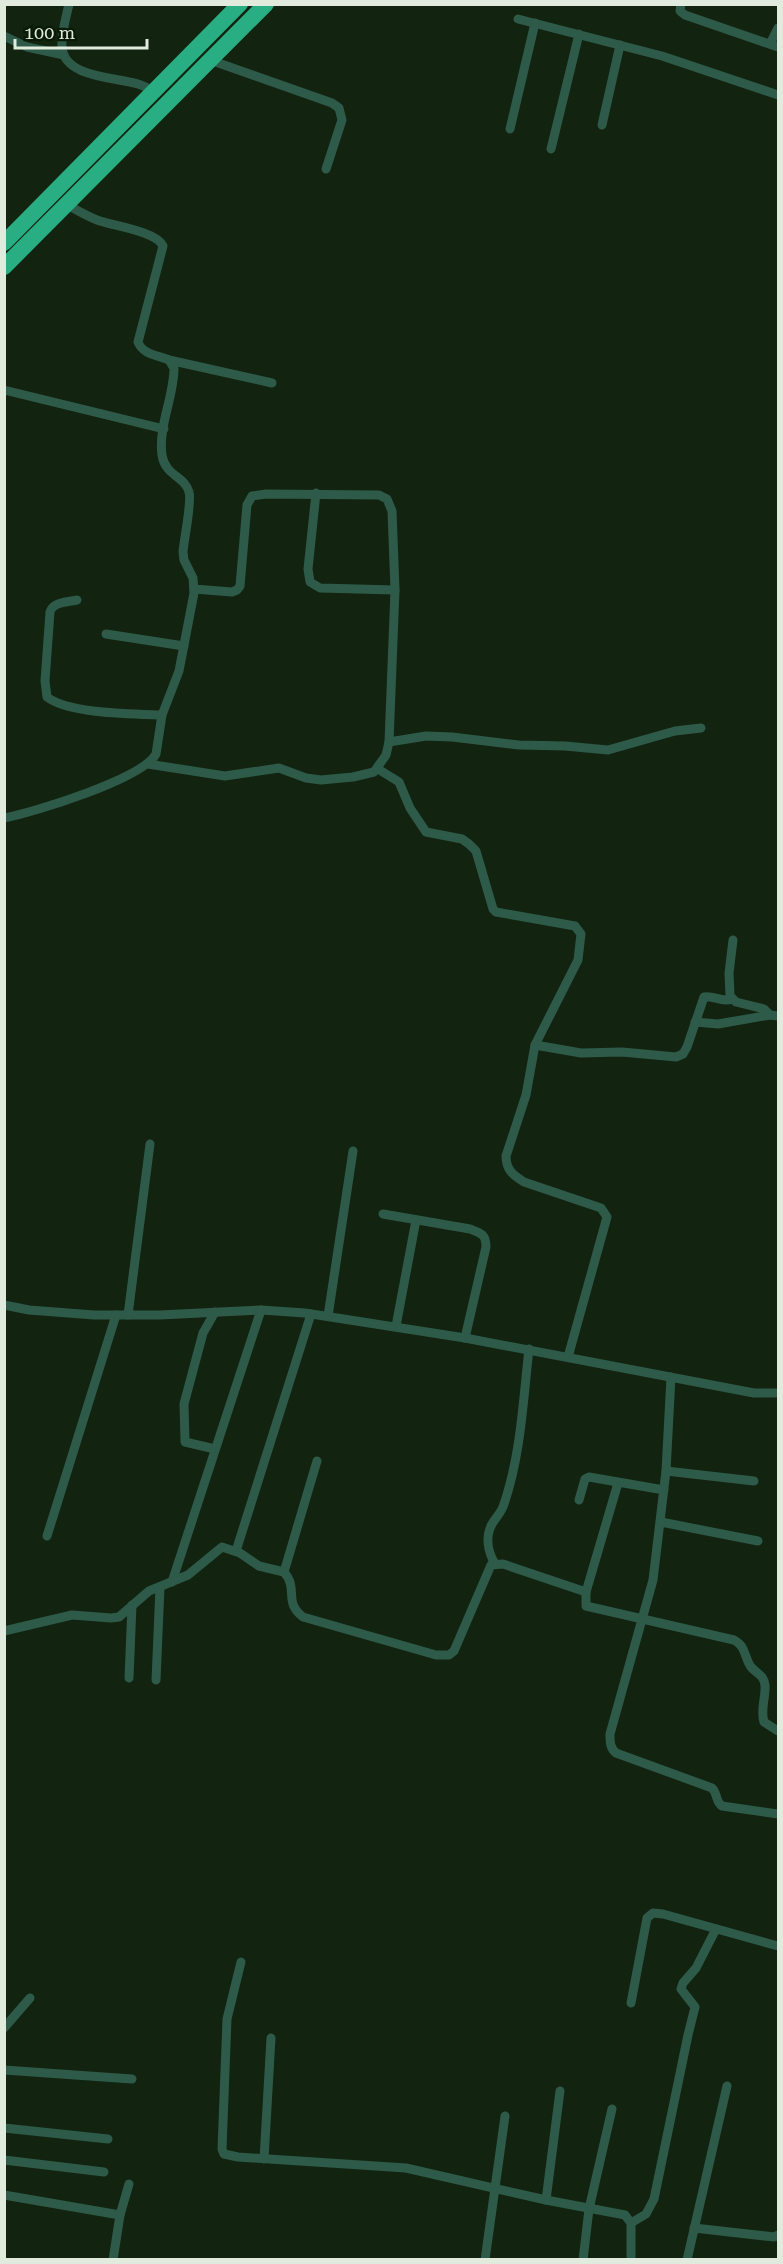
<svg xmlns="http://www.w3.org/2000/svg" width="783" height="2264" viewBox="0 0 783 2264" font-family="'Roboto Serif',serif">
<rect width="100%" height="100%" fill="#122310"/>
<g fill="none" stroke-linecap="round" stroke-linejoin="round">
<g stroke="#2e5a49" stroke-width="9">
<path d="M69 4C66 18 61 33 62 47 64 78 116 77 138 84 144 86 150 89 155 91"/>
<path d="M681 4 680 11 685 15 778 47"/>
<path d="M518 19 662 56 778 95"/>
<path d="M4 36 27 47 64 55"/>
<path d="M770 44 778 28"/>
<path d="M210 60 332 103 339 108 342 120 326 169"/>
<path d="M602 125 620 45"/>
<path d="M510 129 535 23"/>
<path d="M551 149 579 34"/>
<path d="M169 360 272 383"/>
<path d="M4 390 164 429"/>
<path d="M316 493 308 569 310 582 320 588 395 590"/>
<path d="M194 589 232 592 237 590 240 586 247 505 252 496 266 494 379 495 387 499 392 511 395 590 389 742 426 736 452 737 519 745 565 746 608 750 675 731 701 728"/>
<path d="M77 600C67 602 53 602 50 612L45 681 47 697C69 714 133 714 162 715"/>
<path d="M106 634 184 646"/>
<path d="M148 764 225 776 279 768 306 778 321 780 353 777 374 772 386 755 389 742"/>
<path d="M378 769 399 782 410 808 426 832 462 839 469 844 476 851 493 909 496 912 575 926 581 934 578 960 535 1045 526 1095 506 1156C506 1170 513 1175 524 1182L601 1208 607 1217 568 1357"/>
<path d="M4 818C35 812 142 779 156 754L162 715 179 671 194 593 193 578 184 560 183 552C184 539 192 502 189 492 185 476 165 476 162 455 158 426 174 397 174 368L169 360C158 355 143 355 138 342L163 246C156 231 113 226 97 220 87 216 77 210 67 205"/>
<path d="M733 940 729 973 730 996 736 1002 764 1009 770 1015"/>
<path d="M695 1022 718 1024 770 1015 778 1016"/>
<path d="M535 1045 581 1053 622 1052 676 1057 683 1054 687 1047 704 997C714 995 722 1003 732 999"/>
<path d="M383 1214 470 1229C481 1233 486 1234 486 1247L465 1338"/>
<path d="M4 1305 29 1310 94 1315H160L261 1310 305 1313 465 1338 754 1393H778"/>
<path d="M215 1312 203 1333 184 1404 185 1442 215 1449"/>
<path d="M128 1315 150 1144"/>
<path d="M328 1316 353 1151"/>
<path d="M396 1326 416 1220"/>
<path d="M671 1377 666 1471 653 1580 610 1734C610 1742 610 1748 616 1753L712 1788C718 1794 715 1801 722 1806L778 1814"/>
<path d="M666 1471 754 1481"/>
<path d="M618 1483 586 1592V1606L734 1640C746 1646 744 1657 751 1667 756 1673 764 1675 765 1685 766 1697 760 1710 764 1722L778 1731"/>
<path d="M579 1500 585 1479 589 1477 664 1490"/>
<path d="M661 1522 758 1541"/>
<path d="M47 1536 116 1315"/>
<path d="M236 1551 311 1314"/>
<path d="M495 1564C488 1552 485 1537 492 1524 496 1517 502 1512 504 1504 521 1454 523 1401 529 1349"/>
<path d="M284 1572 317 1461"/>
<path d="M172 1582 261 1310"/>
<path d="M4 1631 72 1615 111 1618 119 1617 149 1591 188 1575 222 1547 240 1553 259 1566 284 1572C299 1589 283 1602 303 1617L436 1655H449L454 1651 491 1565 503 1564 586 1592"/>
<path d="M129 1678 132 1605"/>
<path d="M156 1680 160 1587"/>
<path d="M241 1962 227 2019 222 2149 224 2154 238 2157 406 2168 546 2200 625 2215 631 2223V2260"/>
<path d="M631 2003 647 1918 653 1913 663 1914 778 1946"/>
<path d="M4 2028 30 1998"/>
<path d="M4 2070 132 2079"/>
<path d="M4 2128 108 2139"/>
<path d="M264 2159 271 2038"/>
<path d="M4 2160 104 2172"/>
<path d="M4 2195 120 2215"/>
<path d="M546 2200 560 2091"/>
<path d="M631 2223 646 2214 654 2199 688 2035 695 2007 681 1989 683 1983 696 1968 716 1929"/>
<path d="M694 2228 774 2237 778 2235"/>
<path d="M113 2260 120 2215 129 2184"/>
<path d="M485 2260 505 2116"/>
<path d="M583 2260 589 2209 612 2109"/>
<path d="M687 2260 727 2086"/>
</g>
<g stroke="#28ae82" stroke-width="16">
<path d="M4 243 240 4"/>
<path d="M4 267 266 4"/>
</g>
</g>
<rect width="783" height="2264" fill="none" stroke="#e0ebde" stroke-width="12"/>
<path d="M15 39v9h132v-9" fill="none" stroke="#e0ebde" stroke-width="3"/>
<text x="24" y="39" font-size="18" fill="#e0ebde" stroke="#091a07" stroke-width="4.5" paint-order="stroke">100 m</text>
</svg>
